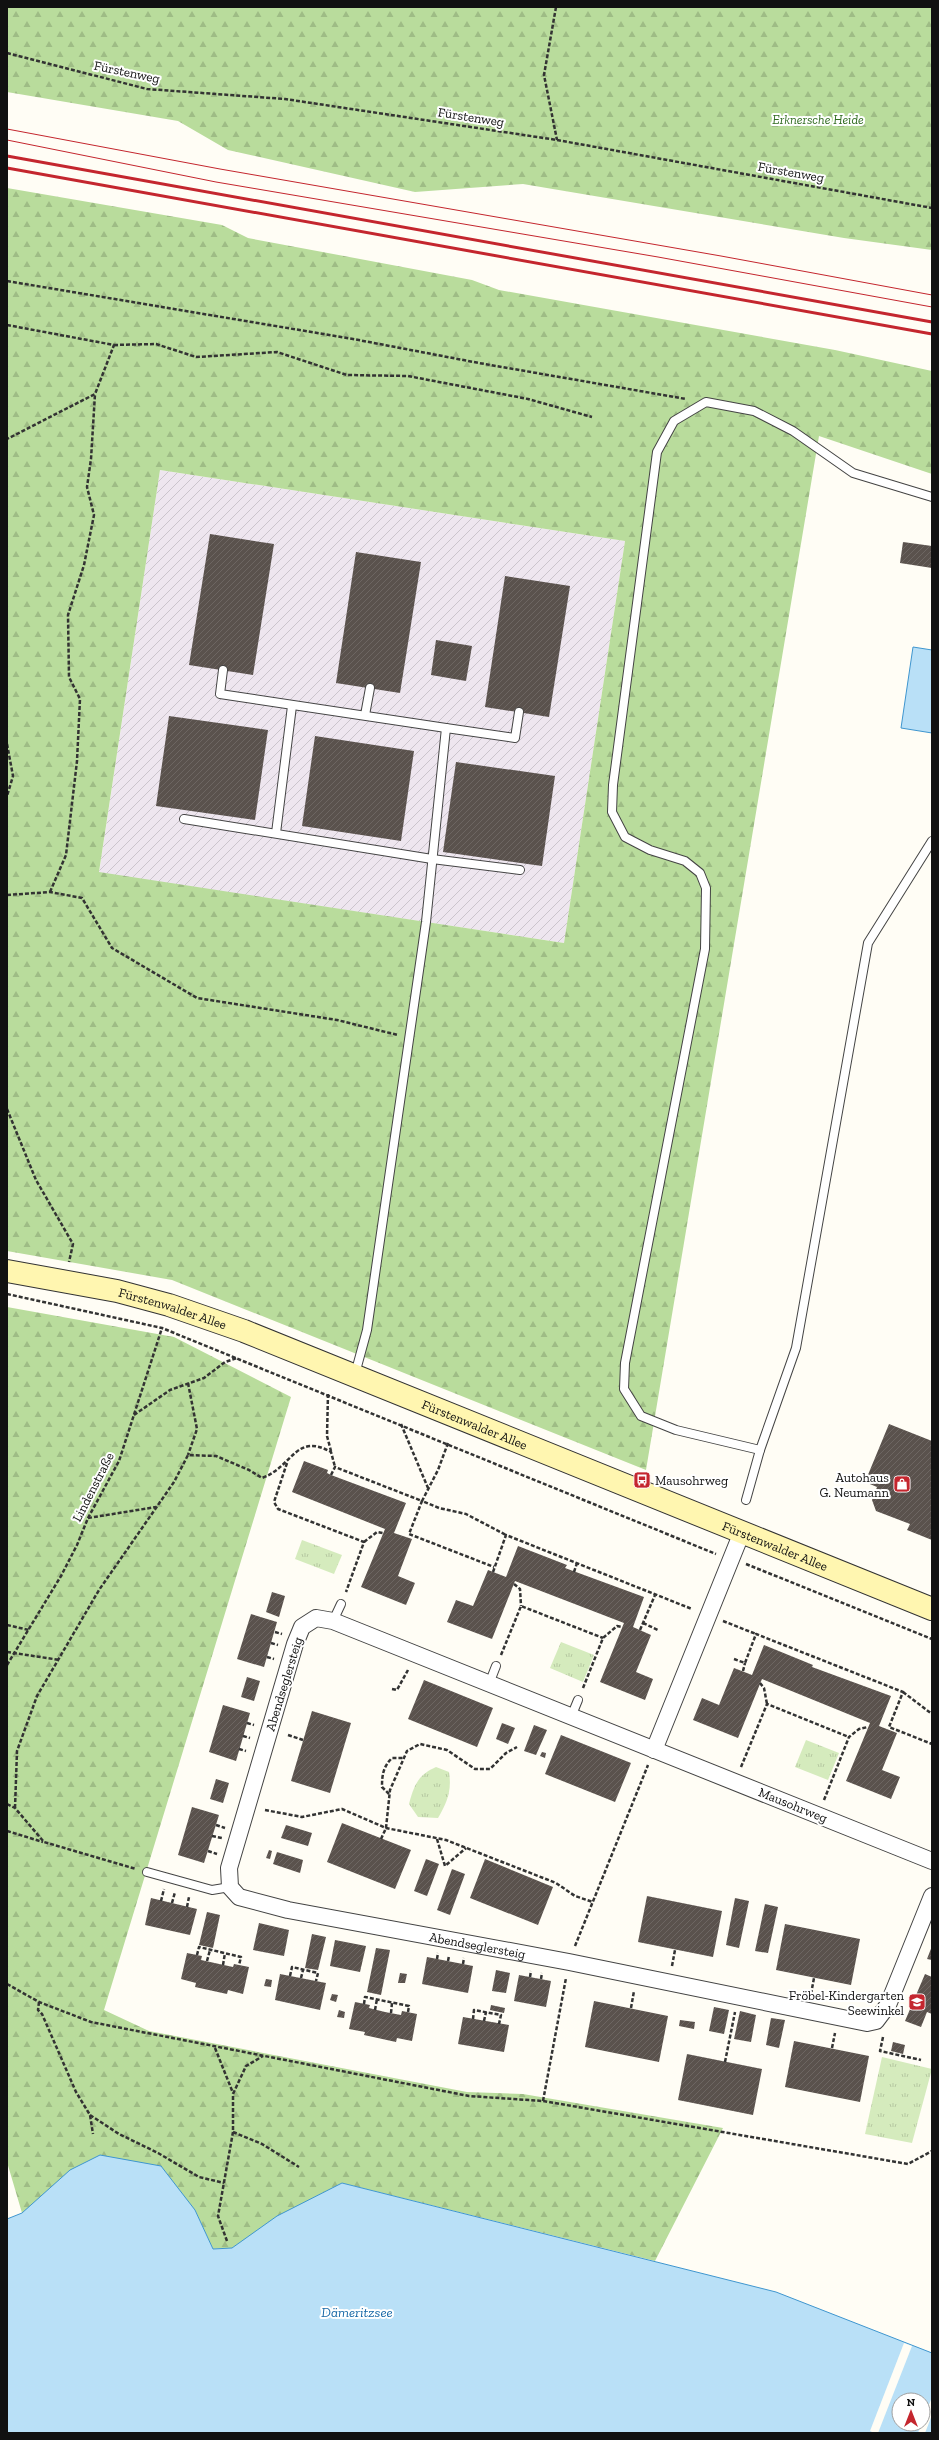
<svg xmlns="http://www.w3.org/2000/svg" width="939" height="2440" viewBox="0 0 939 2440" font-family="'Zilla Slab',serif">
<defs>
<pattern id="industrial-furrows" width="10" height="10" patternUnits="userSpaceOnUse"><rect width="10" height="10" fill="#eee6ef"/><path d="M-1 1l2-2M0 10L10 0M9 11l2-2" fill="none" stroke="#cbc4cc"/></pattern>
<pattern id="forest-firs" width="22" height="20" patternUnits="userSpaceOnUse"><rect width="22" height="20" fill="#b9dc9c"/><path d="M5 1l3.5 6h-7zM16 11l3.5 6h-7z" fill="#9ebc85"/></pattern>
<pattern id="park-tufts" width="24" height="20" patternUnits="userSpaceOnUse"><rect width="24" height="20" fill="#d5ebbd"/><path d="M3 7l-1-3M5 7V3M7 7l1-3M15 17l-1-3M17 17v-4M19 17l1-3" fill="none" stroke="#b6c8a1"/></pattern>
<pattern id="building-hatch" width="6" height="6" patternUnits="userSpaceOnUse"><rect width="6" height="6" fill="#5a524d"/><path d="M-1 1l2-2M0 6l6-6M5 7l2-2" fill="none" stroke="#6d6662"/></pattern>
</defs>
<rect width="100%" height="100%" fill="#fffdf5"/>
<path fill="url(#industrial-furrows)" d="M160 470 625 541 564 943 99 873Z"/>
<g fill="url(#forest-firs)" fill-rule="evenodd">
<path d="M7 7H932V250L844 238 523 184 415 192 228 150 178 121 7 92Z"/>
<path d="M7 188 222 225 248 238 472 280 499 290 835 350 932 371V474L819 436 646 1470 172 1280 7 1251ZM160 470 625 541 564 943 99 872Z"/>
<path d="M7 1307 174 1337 291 1397 104 2010 149 2031 467 2092 523 2094 723 2128 655 2261 342 2183 232 2248 213 2249 195 2210H26L22 2213 7 2162Z"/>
</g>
<g fill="url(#park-tufts)">
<path d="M302 1540 342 1555 334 1574 295 1559Z"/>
<path d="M561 1642 594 1655 583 1682 550 1668Z"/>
<path d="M806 1740 839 1753 828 1780 795 1767Z"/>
<path d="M436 1767 449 1772C452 1791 447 1802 438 1818L418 1817 409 1804C414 1785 418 1775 436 1767Z"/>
<path d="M882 2057 932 2069 912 2143 865 2134Z"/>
</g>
<g fill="#b9e0f7" stroke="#3f96cf" fill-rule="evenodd">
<path d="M913 647 932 650V733L901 728Z"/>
<path d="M100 2155 161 2166 195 2210 213 2249 232 2248 277 2216 342 2183 776 2292 932 2353V2433H7V2219L22 2213 70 2170ZM899 2400H923V2424H899Z"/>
</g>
<g fill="#fffdf5">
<path d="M904 2343 912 2346 878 2433H874L870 2431Z"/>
<path d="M932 2397V2415L925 2433H918Z"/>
</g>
<g fill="url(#building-hatch)">
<path d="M210 534 274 544 253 675 189 665Z"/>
<path d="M903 542 932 546V568L900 563Z"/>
<path d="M356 552 421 562 400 693 336 683Z"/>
<path d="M505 576 570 586 549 717 485 707Z"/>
<path d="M436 640 472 646 466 681 431 675Z"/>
<path d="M169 716 268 730 255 820 156 806Z"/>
<path d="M315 736 414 751 401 841 302 826Z"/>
<path d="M456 762 555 776 542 866 443 852Z"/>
<path d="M889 1424 932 1441V1540L907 1530 910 1524 876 1511 872 1500 877 1487 865 1482Z"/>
<path d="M304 1461 328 1470 327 1473 331 1475 406 1503 394 1533 412 1539 398 1576 415 1583 406 1605 361 1587 385 1529 292 1492Z"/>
<path d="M518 1546 567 1565 565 1568 644 1597 633 1627 651 1635 636 1672 653 1679 645 1700 600 1682 624 1623 515 1581 492 1639 447 1622 456 1600 473 1606 488 1570 506 1577Z"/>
<path d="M272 1592 285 1596 279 1617 266 1612Z"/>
<path d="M251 1614 277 1622 264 1667 237 1659Z"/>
<path d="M764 1645 813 1665 812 1667 891 1696 879 1726 897 1733 882 1770 900 1777 891 1799 846 1781 870 1723 762 1679 738 1738 693 1720 702 1698 719 1705 734 1668 752 1675Z"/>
<path d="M247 1677 260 1681 254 1701 241 1697Z"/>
<path d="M424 1680 493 1708 477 1747 408 1719Z"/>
<path d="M223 1705 250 1713 236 1761 209 1752Z"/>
<path d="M312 1711 351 1723 330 1793 291 1781Z"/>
<path d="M502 1723 515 1728 508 1744 496 1739Z"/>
<path d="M534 1725 547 1730 536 1755 524 1751Z"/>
<path d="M561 1735 631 1763 615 1802 545 1774Z"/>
<path d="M542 1752 546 1753 545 1758 540 1756Z"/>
<path d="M216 1779 229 1783 223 1803 210 1799Z"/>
<path d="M192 1807 219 1815 204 1863 178 1855Z"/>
<path d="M342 1823 411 1850 395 1889 327 1862Z"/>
<path d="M286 1825 312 1833 308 1846 281 1838Z"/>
<path d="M269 1850 272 1851 270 1859 266 1858Z"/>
<path d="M277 1852 303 1860 300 1873 273 1864Z"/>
<path d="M426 1859 439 1864 427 1896 414 1891Z"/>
<path d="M485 1859 553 1887 538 1925 470 1898Z"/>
<path d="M452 1869 465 1874 450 1915 437 1910Z"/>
<path d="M647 1896 722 1911 713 1957 638 1942Z"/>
<path d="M151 1898 197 1909 190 1935 145 1925Z"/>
<path d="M735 1898 749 1901 739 1948 726 1945Z"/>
<path d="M765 1904 778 1907 768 1953 755 1951Z"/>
<path d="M207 1912 220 1915 213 1948 199 1945Z"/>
<path d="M259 1923 289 1930 284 1956 253 1950Z"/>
<path d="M785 1924 860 1939 851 1985 776 1970Z"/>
<path d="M312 1934 326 1937 318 1970 305 1968Z"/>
<path d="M335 1940 366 1946 360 1972 330 1966Z"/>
<path d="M932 1946V1960L927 1959Z"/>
<path d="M376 1948 390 1950 381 1995 367 1992Z"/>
<path d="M187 1953 202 1956 201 1960 233 1967 234 1964 249 1967 243 1994 228 1990 227 1994 195 1987 196 1983 181 1979Z"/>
<path d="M427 1957 473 1966 468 1993 422 1984Z"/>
<path d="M496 1970 510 1973 506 1993 492 1991Z"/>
<path d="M400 1973 407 1974 405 1983H398Z"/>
<path d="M280 1974 326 1983 320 2010 275 2000Z"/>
<path d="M925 1974 932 1977V2014L927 2012 921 2027 905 2021Z"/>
<path d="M519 1975 551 1981 546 2007 514 2001Z"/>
<path d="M266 1979 272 1980 271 1987 264 1986Z"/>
<path d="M332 1994 338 1995 336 2002 330 2000Z"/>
<path d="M594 2001 668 2016 659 2062 585 2047Z"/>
<path d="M355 2002 370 2005 369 2008 385 2012 401 2015 402 2011 417 2014 412 2041 397 2038 396 2042 364 2035 365 2032 349 2029Z"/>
<path d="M491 2005 505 2008 504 2013 490 2010Z"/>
<path d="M714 2007 729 2010 724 2034 709 2031Z"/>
<path d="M339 2010 345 2012 344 2018 337 2017Z"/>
<path d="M740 2011 756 2015 751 2042 734 2039Z"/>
<path d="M463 2017 509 2025 504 2052 458 2044Z"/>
<path d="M771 2018 785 2020 779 2048 766 2045Z"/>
<path d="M680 2020 695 2022 694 2029 679 2026Z"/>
<path d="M794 2041 869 2056 860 2102 785 2087Z"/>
<path d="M893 2042 905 2045 903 2054 891 2051Z"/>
<path d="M687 2054 762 2069 753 2115 678 2100Z"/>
</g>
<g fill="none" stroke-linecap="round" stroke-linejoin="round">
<g stroke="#444" stroke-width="10">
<g id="lane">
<path d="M223 670 220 694 446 728"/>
<path d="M365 715 370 688"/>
<path d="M184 819 432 859 520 870"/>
<path d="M276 833 292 706"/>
<path d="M355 1374 367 1330 426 922 446 728 515 738 519 712"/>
<path d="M760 1450 676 1430 641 1416 624 1389 625 1363 705 949 706 888 700 873 685 861 650 850 625 837 612 812 613 785 657 452 674 421 706 402 754 411 793 431 853 473 932 497"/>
<path d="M746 1500 760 1450 796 1348 868 943 932 841"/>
<path d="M333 1621 341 1604"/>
<path d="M489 1684 496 1666"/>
<path d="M571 1717 578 1700"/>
<path d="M147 1872 212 1890 230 1887"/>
</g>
</g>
<g stroke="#444" stroke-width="18">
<g id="street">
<path d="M654 1750 742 1532"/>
<path id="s1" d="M932 1861 333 1621 316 1618 302 1627 295 1644 229 1868 230 1887 239 1897 288 1910 569 1962 867 2023 876 2021 888 2005 932 1896"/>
</g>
</g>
<g stroke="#333" stroke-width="24">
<g id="secondary">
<path id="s2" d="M7 1271 117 1291 169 1305 244 1331 932 1609"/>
</g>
</g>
<g stroke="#333" stroke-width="2.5" stroke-dasharray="4 2" stroke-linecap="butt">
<path d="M556 7 544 75 557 140"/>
<path d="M7 53 147 89 285 99 557 140 932 208"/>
<path d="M7 281 353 339 479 363 686 399"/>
<path d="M7 325 114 345 95 394 7 439"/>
<path d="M114 345 156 344 196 357 277 352 347 375 408 376 528 399 592 417"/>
<path d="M7 744 13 776 7 796"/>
<path d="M50 892 66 855 77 761 80 699 69 677 68 615 84 565 94 515 87 487 91 459 95 394"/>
<path d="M7 895 50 892 82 898 112 948 197 998 337 1020 398 1035"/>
<path d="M7 1109 36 1180 73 1244 69 1262"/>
<path d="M7 1294 162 1328 716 1554"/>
<path d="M188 1383 197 1429 188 1455"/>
<path d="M328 1394 327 1436 331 1451"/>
<path d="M134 1415 170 1390 204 1378 225 1362 237 1358"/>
<path d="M401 1424 428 1488"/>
<path d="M448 1443 438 1470 422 1501 439 1508 466 1514 506 1535"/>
<path d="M287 1463 274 1502 278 1509 364 1542 346 1592"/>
<path d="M331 1475 335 1467 422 1501 409 1534 494 1567"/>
<path d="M88 1518 156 1507"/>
<path d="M364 1542 377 1532 383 1533"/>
<path d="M746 1564 932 1639"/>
<path d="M493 1572 506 1535 692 1609"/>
<path d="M574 1572 577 1563"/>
<path d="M514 1584 520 1589 521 1606"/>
<path d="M723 1621 756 1634"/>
<path d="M643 1623 658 1630"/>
<path d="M7 1625 29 1630"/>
<path d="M640 1630 655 1595"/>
<path d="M275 1632 282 1634"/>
<path d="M271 1643 278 1645"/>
<path d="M7 1652 60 1660"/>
<path d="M501 1655 521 1606 603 1638"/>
<path d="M267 1657 274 1659"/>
<path d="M734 1659 745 1663 756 1634 903 1692 889 1727 932 1744"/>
<path d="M7 1665 61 1576 77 1545 88 1518 119 1461 162 1328"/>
<path d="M743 1671 745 1663"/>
<path d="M760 1683 764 1688 767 1704"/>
<path d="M583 1688 603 1638 617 1626 622 1627"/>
<path d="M392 1689 397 1690 408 1670"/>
<path d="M903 1692 932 1714"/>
<path d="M247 1723 254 1725"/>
<path d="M288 1735 303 1740"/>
<path d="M243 1736 250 1738"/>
<path d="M239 1749 246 1751"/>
<path d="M741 1767 767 1704 849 1737"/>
<path d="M389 1794 382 1787C382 1775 383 1767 392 1758H404"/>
<path d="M824 1800 849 1737 859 1729 868 1727"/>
<path d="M7 1804 15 1808 44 1842 136 1869"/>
<path d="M15 1808 17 1751 37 1696 99 1590 174 1482 188 1455 216 1456 249 1470 262 1478C293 1467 295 1432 331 1452L335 1467"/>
<path d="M265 1810 302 1817 342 1809 386 1828 446 1840 556 1883 575 1896 593 1902"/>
<path d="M216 1825 225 1828"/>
<path d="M7 1831 43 1842"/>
<path d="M212 1836 222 1838"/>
<path d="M381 1839 386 1828 390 1790 407 1751 420 1744 447 1750 475 1769H490L506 1753 517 1747"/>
<path d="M437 1839 445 1866 466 1848"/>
<path d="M208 1851 217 1854"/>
<path d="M161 1901 164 1889"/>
<path d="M172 1903 175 1892"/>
<path d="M187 1907 189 1897"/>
<path d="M575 1946 648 1765"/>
<path d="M197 1955 199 1947 241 1957 239 1965"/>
<path d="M437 1959 438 1953"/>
<path d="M207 1961 210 1950"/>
<path d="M448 1961 449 1956"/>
<path d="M463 1964 464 1958"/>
<path d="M223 1965 225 1953"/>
<path d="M672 1966 675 1950"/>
<path d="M290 1976 292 1967 318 1973 316 1981"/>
<path d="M530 1977 531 1971"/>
<path d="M301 1978 303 1970"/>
<path d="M541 1979 542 1973"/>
<path d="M7 1984 39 2002 91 2022 469 2096 543 2101 908 2164 932 2151"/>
<path d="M811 1994 814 1978"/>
<path d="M39 2002 38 2010 42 2014 76 2092 90 2115 93 2134"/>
<path d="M364 2004 365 1997 409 2006 408 2012"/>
<path d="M631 2008 634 1991"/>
<path d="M375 2010 377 1999"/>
<path d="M391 2013 392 2003"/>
<path d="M473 2019 474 2010 501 2015 499 2024"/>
<path d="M484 2021 486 2012"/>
<path d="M883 2037 880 2051 921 2060"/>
<path d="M215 2048 233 2093"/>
<path d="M832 2048 835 2033"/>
<path d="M725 2062 735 2012"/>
<path d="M543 2101 566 1978"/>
<path d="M90 2115 119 2134 158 2153 199 2177 224 2183"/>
<path d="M233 2132 262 2144 299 2167"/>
<path d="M227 2241 218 2216 233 2132V2094L246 2066 263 2056"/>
</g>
<use href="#lane" stroke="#fff" stroke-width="8"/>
<use href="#street" stroke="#fff" stroke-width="16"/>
<use href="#secondary" stroke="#fff6b0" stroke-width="22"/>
<g stroke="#c4262e" stroke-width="1">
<path d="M7 129 220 169 721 256 932 295"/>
<path d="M7 140 216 182 658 257 932 307"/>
</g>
<g stroke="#c4262e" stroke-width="3">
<path d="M7 156 932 322"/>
<path d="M7 168 932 334"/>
</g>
</g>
<defs>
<g id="bus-square" transform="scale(0.9)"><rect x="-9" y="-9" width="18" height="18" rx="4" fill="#c4262e" stroke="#fff"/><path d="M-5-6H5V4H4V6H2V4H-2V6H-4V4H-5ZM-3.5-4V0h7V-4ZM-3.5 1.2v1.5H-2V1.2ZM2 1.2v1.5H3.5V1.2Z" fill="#fff"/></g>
<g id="shop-square" transform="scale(0.9)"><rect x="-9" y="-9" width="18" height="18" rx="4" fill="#c4262e" stroke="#fff"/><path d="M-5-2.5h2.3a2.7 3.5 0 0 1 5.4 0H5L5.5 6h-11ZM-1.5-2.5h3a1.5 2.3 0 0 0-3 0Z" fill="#fff"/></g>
<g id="school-square" transform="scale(0.9)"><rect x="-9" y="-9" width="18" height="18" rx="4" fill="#c4262e" stroke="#fff"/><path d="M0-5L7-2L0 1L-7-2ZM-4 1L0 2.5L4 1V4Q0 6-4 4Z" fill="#fff"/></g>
</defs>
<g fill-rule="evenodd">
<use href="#bus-square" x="642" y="1480"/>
<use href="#shop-square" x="902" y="1484"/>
<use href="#school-square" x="917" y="2002"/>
</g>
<g text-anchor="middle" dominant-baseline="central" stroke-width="4" stroke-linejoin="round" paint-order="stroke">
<g font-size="13" fill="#111" stroke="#fff">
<text transform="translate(127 72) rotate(12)">Fürstenweg</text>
<text transform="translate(471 117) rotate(9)">Fürstenweg</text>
<text transform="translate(791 172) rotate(10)">Fürstenweg</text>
<text stroke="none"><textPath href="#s2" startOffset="170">Fürstenwalder Allee</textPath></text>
<text stroke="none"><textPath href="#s2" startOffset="494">Fürstenwalder Allee</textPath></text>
<text transform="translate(93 1487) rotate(-63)">Lindenstraße</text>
<text stroke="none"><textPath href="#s2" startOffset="818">Fürstenwalder Allee</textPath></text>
<text transform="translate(284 1684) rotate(-73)">Abendseglersteig</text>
<text transform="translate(793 1805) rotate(22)">Mausohrweg</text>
<text stroke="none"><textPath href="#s1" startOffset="1207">Abendseglersteig</textPath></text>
</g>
<g font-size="13" font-style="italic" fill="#2f6b1f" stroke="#fff">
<text x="818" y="119">Erknersche Heide</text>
</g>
<g font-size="13" fill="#111" stroke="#fff" text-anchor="end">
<text x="889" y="1477">Autohaus<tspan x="889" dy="15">G. Neumann</tspan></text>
<text x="655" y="1480" text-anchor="start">Mausohrweg</text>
<text x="904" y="1995">Fröbel-Kindergarten<tspan x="904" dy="15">Seewinkel</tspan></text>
</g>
<g font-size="14" font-style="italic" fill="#1768a6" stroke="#fff">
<text x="357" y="2312">Dämeritzsee</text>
</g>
</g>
<rect width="939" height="2440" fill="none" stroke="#111111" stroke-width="16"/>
<g transform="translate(911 2412)"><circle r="19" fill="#ffffff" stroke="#a0a0a0"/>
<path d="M0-3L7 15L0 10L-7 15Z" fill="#c4262e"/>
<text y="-6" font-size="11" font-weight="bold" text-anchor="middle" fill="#111111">N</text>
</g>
</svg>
